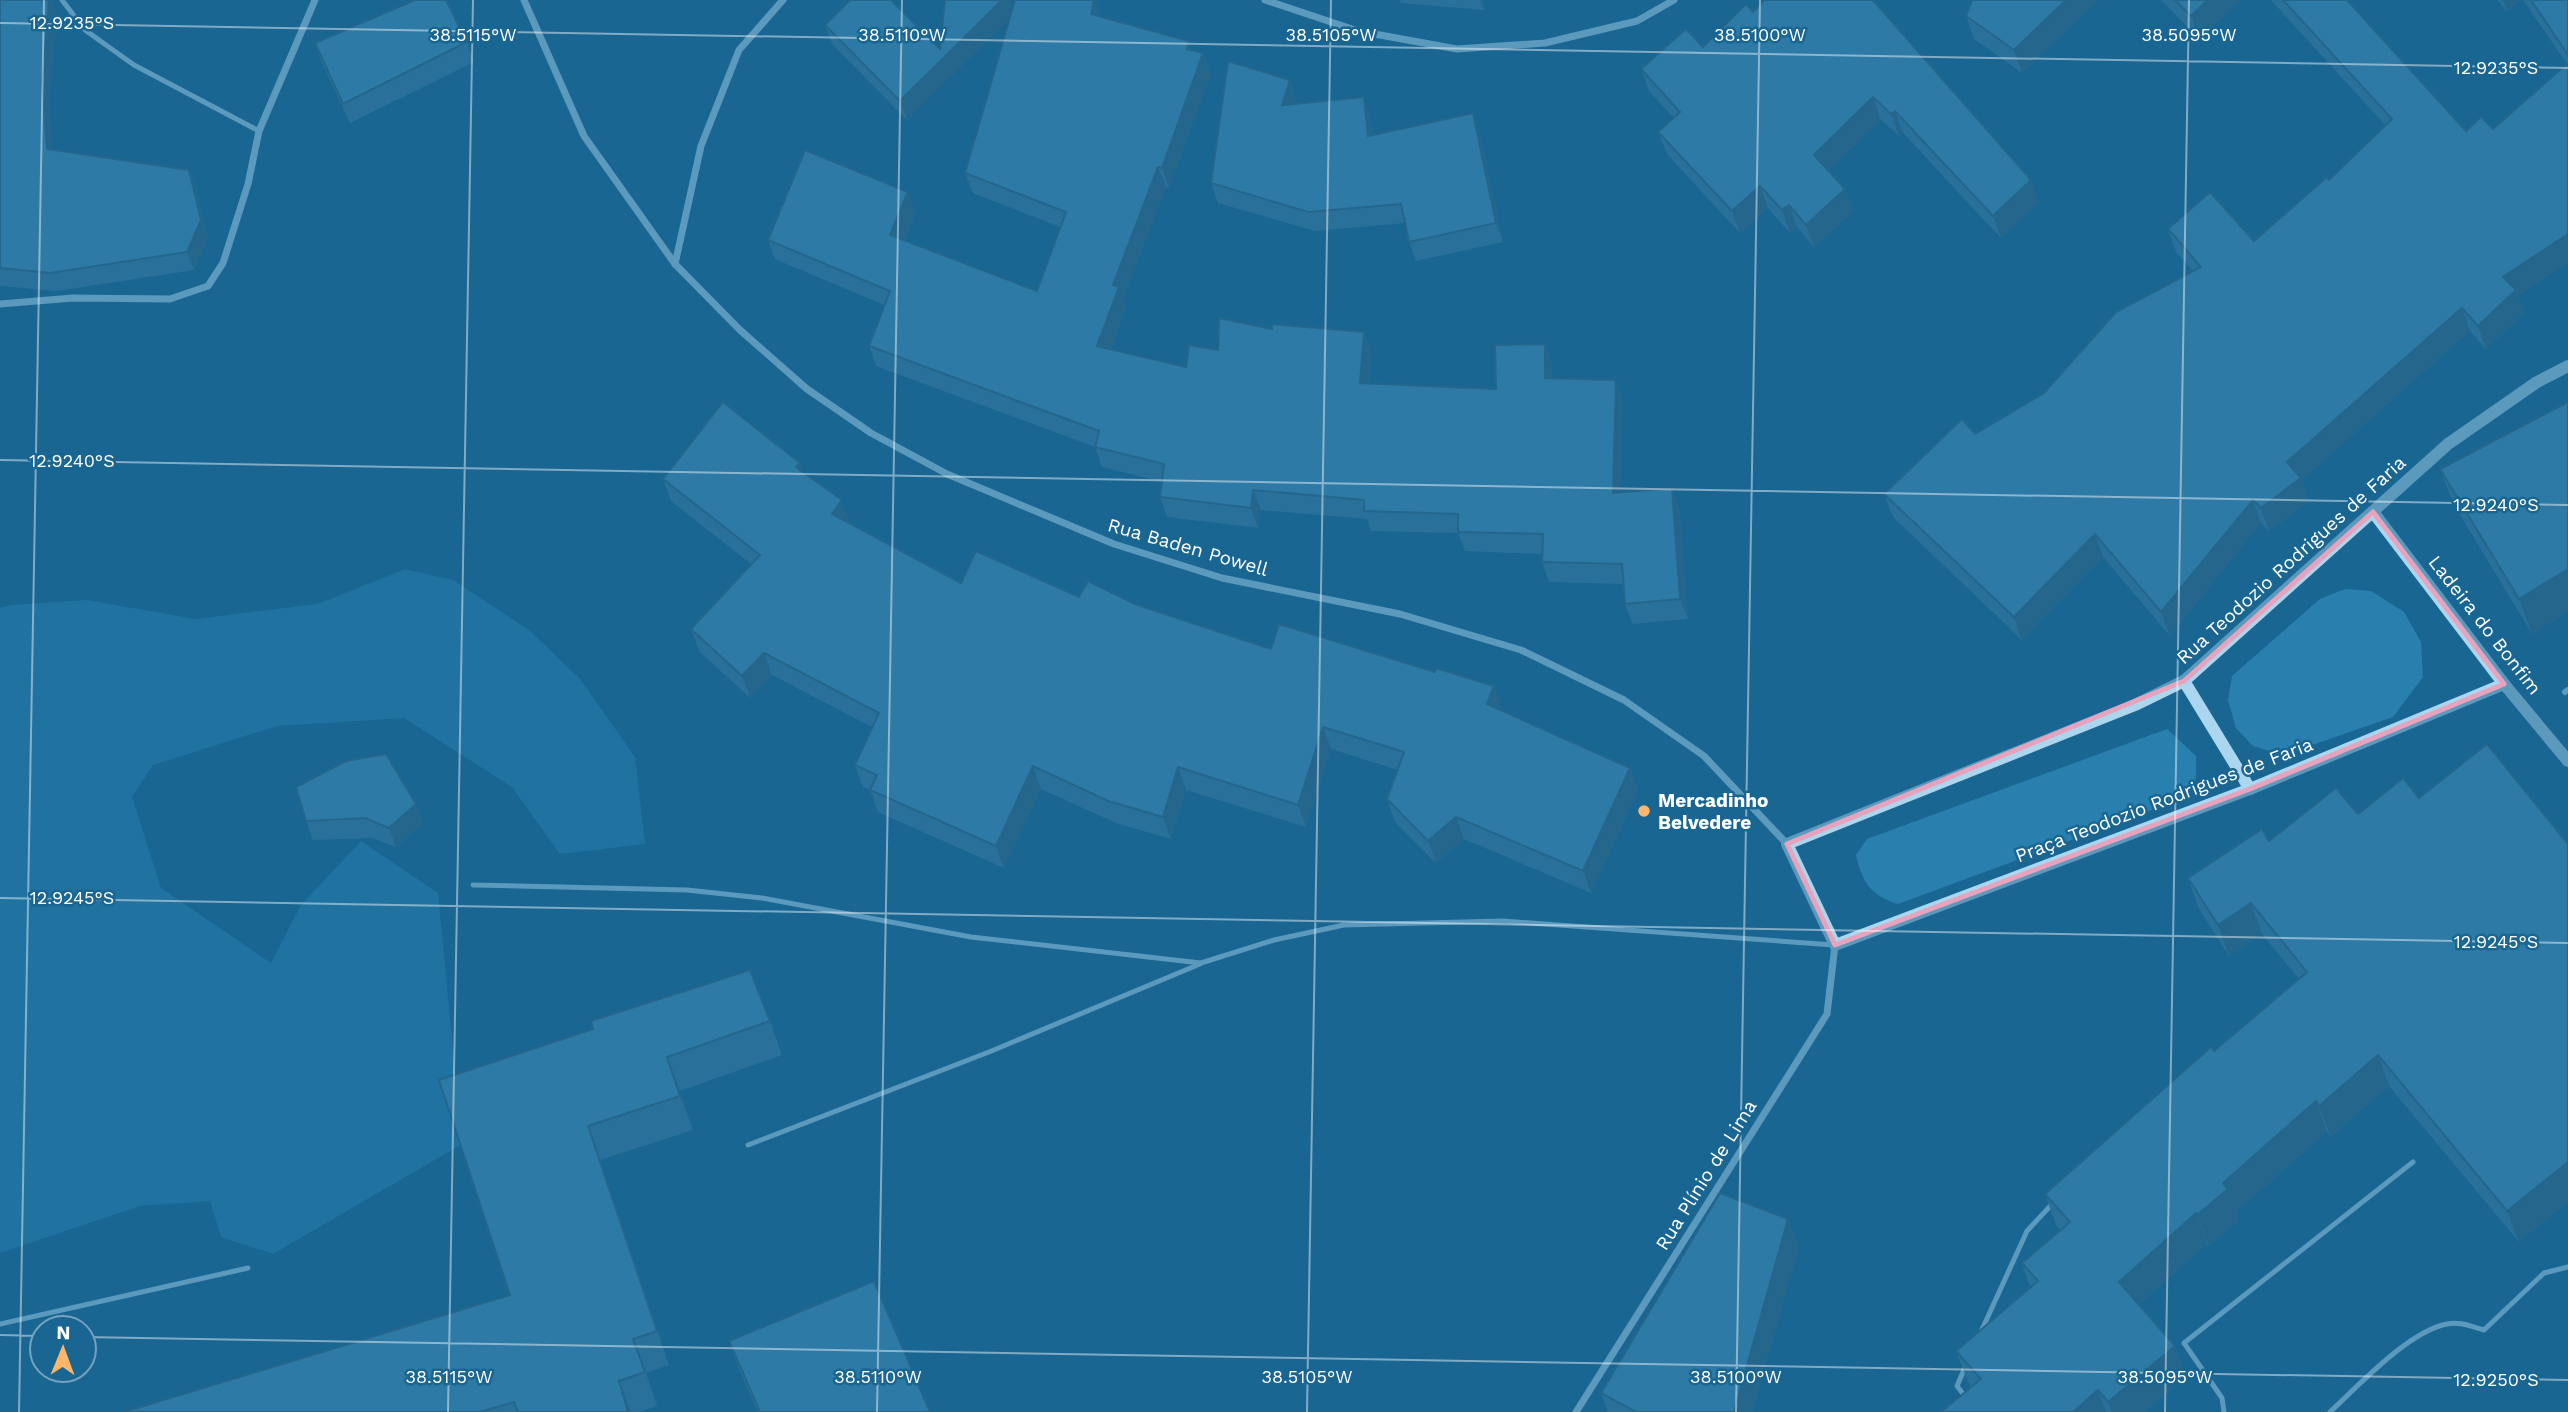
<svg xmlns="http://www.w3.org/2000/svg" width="2568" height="1412" viewBox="0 0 2568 1412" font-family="'Work Sans',sans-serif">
<rect width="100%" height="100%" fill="#196693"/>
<g fill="#2980af">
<path d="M405 569 453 580 529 630 580 679 635 757 645 844 560 854 512 787 404 718 277 726 153 765 132 797 161 888 271 963 301 905 361 841 438 893 462 1144 273 1254 221 1237 210 1201 140 1206 0 1253V608L11 605 87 600 195 619 318 604Z"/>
<path d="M2345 589 2371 591 2404 612 2421 642 2423 677 2393 717 2283 755 2253 746 2236 728 2228 700 2232 676 2320 599Z"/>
<path d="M2167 729 2196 756V778L2187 797 1898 904C1871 896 1862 882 1856 855L1867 839Z"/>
</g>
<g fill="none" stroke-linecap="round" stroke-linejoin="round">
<g stroke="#aad7ef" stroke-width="5">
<path d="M62 0 85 30 134 65 259 131"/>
<path d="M473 885 687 890 762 898 971 937 1201 963 1274 940 1344 925 1503 921 1834 945"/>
<path d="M748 1145 989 1052 1200 964"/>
<path d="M0 1324 248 1268"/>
<path d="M1980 1334 2027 1231 2053 1203"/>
<path d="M1966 1365 1957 1386 1967 1399"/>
<path d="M2224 1412 2222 1398 2184 1343 2413 1162"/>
<path d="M2330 1412C2358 1386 2409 1331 2447 1324 2460 1321 2472 1327 2484 1330L2544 1273 2568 1267"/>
</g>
<path stroke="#aad7ef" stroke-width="6" d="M2565 692 2568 690"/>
<g stroke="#aad7ef" stroke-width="7">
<path d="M524 0 584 136 675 264 740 330 807 389 871 433 947 474 1114 544 1222 578 1400 614 1521 650 1624 700 1704 756 1787 844"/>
<path d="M1265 0 1358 31 1457 49 1545 43 1637 21 1674 0"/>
<path d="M675 264 701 146 739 50 783 0"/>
<path d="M0 304 73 298 170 299 208 286 223 263 248 184 259 131 315 0"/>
<path d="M1576 1412 1827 1014 1835 945"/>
</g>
<g stroke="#aad7ef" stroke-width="12">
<path d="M2373 512 2504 684 2568 761"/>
<path d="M2184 681 2250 789"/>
<path d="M2504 684 2250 789 1835 945 1787 844 2135 705 2184 681 2448 444 2537 382 2568 366"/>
</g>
</g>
<g fill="#3c7ea2">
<path d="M0 0H51L57 15 49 100 52 150 189 170 196 189 208 238 194 270 57 291 0 286Z"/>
<path d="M1011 0 907 120 832 44 825 25 940 49Z"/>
<path d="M1095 0 1101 17 1203 53 1211 73 1169 188 1166 187 1123 299 1126 307 1111 349 1186 367 1218 350 1272 329 1364 332 1371 352 1369 383 1496 389 1545 344 1552 364V378L1616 380 1623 400 1620 492 1672 488 1679 508 1688 619 1633 624 1625 604 1624 584 1549 582 1542 562V554L1465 551 1458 533 1371 531 1367 519 1261 510 1258 528 1167 517 1160 497 1162 482 1102 467 1095 447 876 366 869 346 884 305 775 259 768 240 916 212 904 240 1037 291 1060 227 973 193 965 173Z"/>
<path d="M1400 0H1484V10L1401 3Z"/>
<path d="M2099 0 2022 73 1974 39 1966 16Z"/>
<path d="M2161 0H2241L2199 39Z"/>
<path d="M2271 0H2347L2466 131 2493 129 2567 64 2523 0H2568V263L2518 296 2525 313 2486 349 2470 331 2302 480 2309 501 2269 531 2261 523 2170 636 2103 557 2022 640 1893 517 1884 494 1975 434 2044 393 2193 271 2176 252 2168 229 2254 241 2329 180 2386 126Z"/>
<path d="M2497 0H2520L2507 12Z"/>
<path d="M1753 12 2039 202 2001 238 1903 133 1899 136 1881 120 1828 170 1845 189 1854 211 1814 247 1797 227 1790 233 1768 208 1740 233 1667 154 1658 132 1674 118 1649 91 1641 69 1703 47Z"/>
<path d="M467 42 474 62 350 123 322 63 315 43Z"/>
<path d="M1290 80 1297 99 1295 104 1371 117 1373 135 1480 133 1503 242 1416 261 1409 242 1405 223 1315 231 1218 203 1211 183Z"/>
<path d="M2568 402V611L2532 634 2453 503 2440 469Z"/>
<path d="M800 463 803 473 850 522 849 523 961 583 1135 604 1271 649 1435 672 1494 686 1502 708 1501 711 1630 768 1638 791 1591 893 1464 839 1436 863 1395 822 1387 799 1398 770 1331 749 1306 827 1186 790 1171 839 1116 823 1041 789 1004 868 878 812 870 790 863 787 855 765 872 727 772 675 750 698 699 651 691 629 751 564 671 501 663 479Z"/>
<path d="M2419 798 2568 844V1202L2519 1242 2389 1086 2331 1137 2327 1132 2236 1212 2239 1220 2209 1246 2207 1244 2139 1305 2175 1346 2186 1377 2145 1412H1941L1972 1386 1968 1382 1956 1351 2030 1287 2022 1263 2061 1230 2056 1225 2045 1194 2299 979 2262 934 2229 956 2199 909 2188 878 2269 841 2358 814Z"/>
<path d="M416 804 423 823 396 847 372 838 313 840 306 821Z"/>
<path d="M770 1021 782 1055 680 1091 693 1130 600 1160 669 1365 646 1373 657 1406 639 1412H124L510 1295 439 1080Z"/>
<path d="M1788 1219 1799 1247 1752 1412H1608L1601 1393Z"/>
<path d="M729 1341 930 1412H758L739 1369Z"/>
</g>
<g fill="#316684">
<path d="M49 0H51L57 15 49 100 54 168 47 149 42 81Z"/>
<path d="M1002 0H1011L1009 20 907 120 900 101Z"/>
<path d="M1095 0 1102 19 1091 14Z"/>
<path d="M1480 0H1484V10Z"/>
<path d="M2066 0H2099L2022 73 2014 50Z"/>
<path d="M2208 0H2241L2199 39 2191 16Z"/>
<path d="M2503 0H2520L2507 12Z"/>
<path d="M1203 53 1211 73 1169 188 1162 168Z"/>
<path d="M1290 80 1297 99 1289 125 1282 105Z"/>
<path d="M1364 97 1371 117 1375 155 1368 136Z"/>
<path d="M1873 97 1881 120 1822 177 1814 155Z"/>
<path d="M1895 111 1903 133 1899 136 1891 114Z"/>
<path d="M1473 113 1480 133 1503 242 1496 223Z"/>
<path d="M1158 167 1166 187 1123 299 1126 307 1104 366 1097 346 1113 285Z"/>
<path d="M189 170 196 189 208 238 194 270 187 252Z"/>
<path d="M2031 180 2039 202 2001 238 1993 216Z"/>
<path d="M1760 186 1768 208 1740 233 1732 211Z"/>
<path d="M1845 189 1854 211 1814 247 1806 225Z"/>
<path d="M908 192 916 212 897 255 890 235Z"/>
<path d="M1789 205 1797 227 1790 233 1782 210Z"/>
<path d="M2568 234V263L2518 296 2525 313 2486 349 2478 326 2503 277Z"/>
<path d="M2462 308 2470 331 2302 480 2309 501 2269 531 2261 508 2287 462Z"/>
<path d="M1364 332 1371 352 1367 403 1360 383Z"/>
<path d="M1545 344 1552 364 1553 398 1545 378Z"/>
<path d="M1616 380 1623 400 1620 513 1613 493Z"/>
<path d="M800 463 808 485 796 467Z"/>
<path d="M1672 488 1679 508 1688 619 1680 599Z"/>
<path d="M1253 490 1261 510 1258 528 1251 508Z"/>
<path d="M842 500 850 522 840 536 832 514Z"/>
<path d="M2253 500 2261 523 2170 636 2161 612Z"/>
<path d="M2095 534 2103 557 2022 640 2014 617Z"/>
<path d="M2568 569V611L2532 634 2519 599Z"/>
<path d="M764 653 772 675 750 698 742 676Z"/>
<path d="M1494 686 1502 708 1495 727 1487 704Z"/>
<path d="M1323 727 1331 749 1306 827 1298 805Z"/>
<path d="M1033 766 1041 789 1004 868 996 846Z"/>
<path d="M1178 767 1186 790 1171 839 1163 817Z"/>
<path d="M1630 768 1638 791 1591 893 1583 871Z"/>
<path d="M416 804 423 823 396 847 389 828Z"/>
<path d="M1456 817 1464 839 1436 863 1428 841Z"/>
<path d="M2251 903 2262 934 2229 956 2218 925Z"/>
<path d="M2378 1055 2389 1086 2331 1137 2319 1106Z"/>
<path d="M667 1057 680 1091 693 1130 680 1096Z"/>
<path d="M2316 1101 2327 1132 2236 1212 2239 1220 2209 1246 2197 1215 2223 1183Z"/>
<path d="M588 1126 600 1160 669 1365 657 1331Z"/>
<path d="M2568 1162V1202L2519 1242 2507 1211Z"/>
<path d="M2196 1213 2207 1244 2130 1313 2119 1282Z"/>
<path d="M1788 1219 1799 1247 1752 1412H1734Z"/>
<path d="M2175 1346 2186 1377 2145 1412H2112L2108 1402Z"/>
<path d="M619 1381 631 1412H628Z"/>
<path d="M2098 1390 2106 1412H2073Z"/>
</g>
<g fill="#4692bc" stroke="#316684" stroke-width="2">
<path d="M0 0H49L42 81 47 149 189 170 201 220 187 252 50 273 0 268Z"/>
<path d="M415 0H446L467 42 343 104 315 43Z"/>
<path d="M850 0H891L940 49 945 0H1002L900 101 825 25Z"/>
<path d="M1015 0H1094L1091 14 1189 41 1187 49 1203 53 1162 168 1158 167 1113 285 1119 287 1097 346 1186 367 1189 345 1218 350 1219 318 1272 329V324L1364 332 1360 383 1496 389 1495 345 1545 344V378L1616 380 1613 493 1672 488 1680 599 1625 604 1622 564 1542 562 1543 534 1458 532V514L1364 511V500L1253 490 1251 508 1160 497 1164 464 1095 447 1099 431 869 346 890 291 768 240 805 150 908 192 890 235 1037 291 1066 212 965 173Z"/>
<path d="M1764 0H1873L2031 180 1993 216 1895 111 1891 114 1873 97 1814 155 1845 189 1806 225 1789 205 1782 210 1760 186 1732 211 1658 132 1680 112 1641 69 1686 29 1703 47 1746 4 1753 12Z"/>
<path d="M1972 0H2066L2014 50 1966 16Z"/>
<path d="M2175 0H2208L2191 16Z"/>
<path d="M2283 0H2347L2466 131 2481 117 2493 129 2568 63V234L2503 277 2516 290 2478 326 2462 308 2287 462 2301 478 2261 508 2253 500 2161 612 2095 534 2014 617 1884 494 1962 419 1975 434 2044 393 2116 312 2201 267 2168 229 2210 192 2254 241 2327 177 2329 180 2392 119Z"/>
<path d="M2531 0H2568V55Z"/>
<path d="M1228 61 1290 80 1282 105 1364 97 1368 136 1473 113 1496 223 1409 242 1401 204 1308 212 1211 183Z"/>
<path d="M723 402 800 463 796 467 842 500 832 514 961 583 976 551 1079 597 1088 581 1135 604 1271 649 1279 624 1435 672 1436 668 1494 686 1487 704 1630 768 1583 871 1456 817 1428 841 1387 799 1404 752 1323 727 1298 805 1178 767 1163 817 1108 801 1033 766 996 846 870 790 877 775 855 765 879 713 764 653 742 676 691 629 760 555 663 479Z"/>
<path d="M2568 402V569L2519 599 2440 469Z"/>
<path d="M2487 744 2568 844V1162L2507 1211 2378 1055 2319 1106 2316 1101 2223 1183 2228 1189 2197 1215 2196 1213 2119 1282 2175 1346 2108 1402 2098 1390 2073 1412H1941L1981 1379 1956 1351 2038 1281 2022 1263 2070 1222 2045 1194 2211 1047 2214 1051 2307 972 2251 903 2218 925 2188 878 2262 829 2269 841 2336 788 2358 814 2403 778 2419 798Z"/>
<path d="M386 754 416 804 389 828 365 818 306 821 296 787 346 761Z"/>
<path d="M750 970 770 1021 667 1057 680 1096 588 1126 657 1331 633 1339 645 1372 619 1381 628 1412H518L514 1402 480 1412H124L510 1295 439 1080 593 1029 591 1021Z"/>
<path d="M1720 1193 1788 1219 1734 1412H1636L1601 1393Z"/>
<path d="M874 1281 930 1412H760L729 1341Z"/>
</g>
<path d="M0 0H2568V1412H0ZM2373 512 2504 684 2250 789 1835 945 1787 844 2184 681Z" fill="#196693" fill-opacity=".55" fill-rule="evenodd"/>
<path fill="none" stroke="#e7a3bd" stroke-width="5" stroke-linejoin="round" d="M2373 512 2504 684 2250 789 1835 945 1787 844 2184 681Z"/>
<path fill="none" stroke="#fff" stroke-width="2" stroke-opacity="0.45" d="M0 23 2568 68M0 460 2568 505M0 898 2568 943M0 1335 42 1336M84 1337 2568 1380M19 1412 44 0M448 1412 473 0M877 1412 902 0M1307 1412 1331 0M1736 1412 1760 0M2165 1412 2189 0"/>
<circle fill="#ffb668" stroke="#196693" stroke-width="2.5" cx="1644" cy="811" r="7"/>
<g text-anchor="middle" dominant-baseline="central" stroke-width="5" stroke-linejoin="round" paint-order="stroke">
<g font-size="19" fill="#fff" stroke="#196693">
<text transform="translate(1188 547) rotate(16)">Rua Baden Powell</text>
<text transform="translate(2291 560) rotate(-42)">Rua Teodozio Rodrigues de Faria</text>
<text transform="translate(2485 625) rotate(52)">Ladeira do Bonfim</text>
<text transform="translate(2164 800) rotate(-21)">Praça Teodozio Rodrigues de Faria</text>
<text transform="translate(1706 1175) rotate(-58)">Rua Plínio de Lima</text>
</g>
<g font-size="19" font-weight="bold" fill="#fff" stroke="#196693" text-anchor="start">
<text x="1658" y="800">Mercadinho<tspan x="1658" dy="22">Belvedere</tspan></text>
</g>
</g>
<g font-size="18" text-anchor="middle" fill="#fff" stroke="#196693" stroke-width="5" stroke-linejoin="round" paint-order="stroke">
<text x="72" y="29">12.9235°S</text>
<text x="473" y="41">38.5115°W</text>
<text x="902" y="41">38.5110°W</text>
<text x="1331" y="41">38.5105°W</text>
<text x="1760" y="41">38.5100°W</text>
<text x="2189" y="41">38.5095°W</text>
<text x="2496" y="74">12.9235°S</text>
<text x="72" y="467">12.9240°S</text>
<text x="2496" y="511">12.9240°S</text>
<text x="72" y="904">12.9245°S</text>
<text x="2496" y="948">12.9245°S</text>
<text x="449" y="1383">38.5115°W</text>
<text x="878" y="1383">38.5110°W</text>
<text x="1307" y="1383">38.5105°W</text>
<text x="1736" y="1383">38.5100°W</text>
<text x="2165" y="1383">38.5095°W</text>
<text x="2496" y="1386">12.9250°S</text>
</g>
<g transform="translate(63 1349) rotate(1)"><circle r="33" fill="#196693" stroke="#75a3be" stroke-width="2"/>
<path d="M0-5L12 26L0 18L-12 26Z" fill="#ffb668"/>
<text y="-10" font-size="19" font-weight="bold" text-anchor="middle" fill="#ffffff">N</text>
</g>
</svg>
